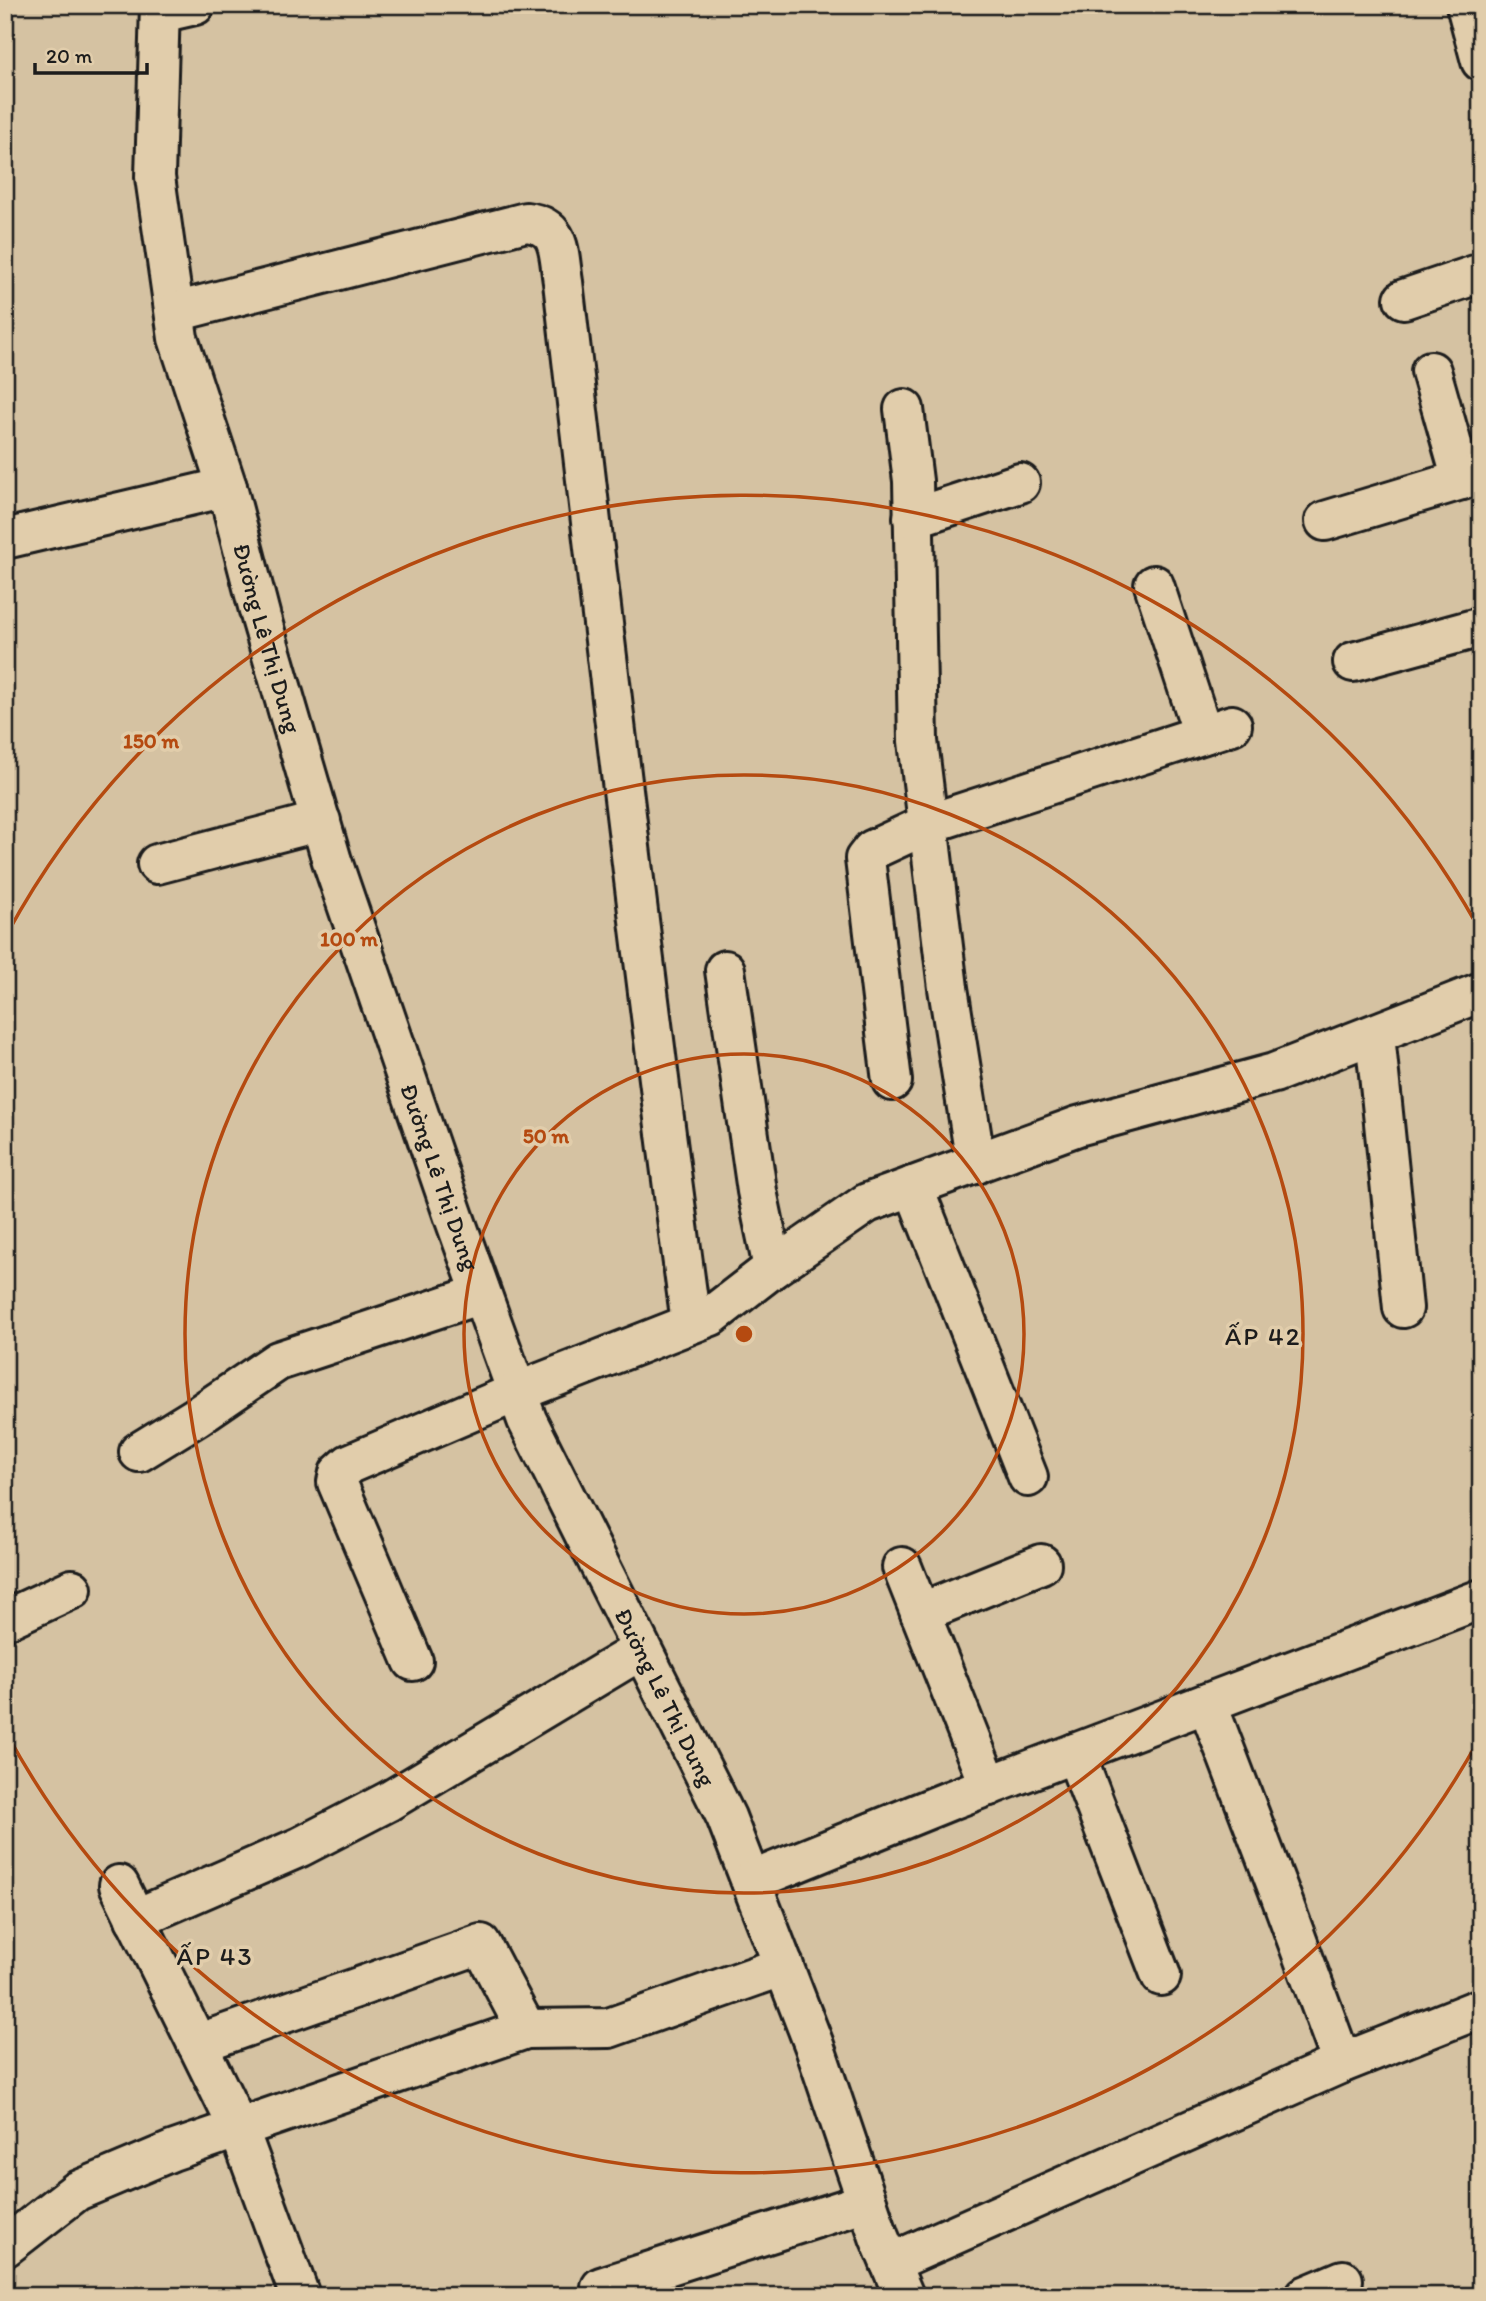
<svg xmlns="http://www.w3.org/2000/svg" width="1486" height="2301" viewBox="0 0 1486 2301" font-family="Itim,sans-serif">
<rect width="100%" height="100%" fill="#d5c2a2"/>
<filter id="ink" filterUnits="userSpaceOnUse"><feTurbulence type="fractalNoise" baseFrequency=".0143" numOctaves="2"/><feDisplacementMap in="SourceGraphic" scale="14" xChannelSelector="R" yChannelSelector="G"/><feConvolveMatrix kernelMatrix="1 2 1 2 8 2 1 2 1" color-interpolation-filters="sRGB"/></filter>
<g filter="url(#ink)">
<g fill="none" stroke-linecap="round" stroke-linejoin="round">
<g stroke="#1c1c1c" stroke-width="44">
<g id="minor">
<path id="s1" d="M160 5 155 177 178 338 227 487 261 618 332 861 454 1217 527 1420 726 1817 814 2045 879 2237 904 2296"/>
<path d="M1466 5 1481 61"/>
<path d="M160 13 195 5"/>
<path d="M1404 299 1481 273"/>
<path d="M175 312 526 222C562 226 558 252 563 282 603 629 644 976 691 1323"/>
<path d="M1431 371 1462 480"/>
<path d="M904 409 913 481 918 741 948 988 976 1164"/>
<path d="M913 518 1020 483"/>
<path d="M1325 521 1481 474"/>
<path d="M5 539 227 487"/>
<path d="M1154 585 1203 734"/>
<path d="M1353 662 1481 627"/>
<path d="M157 864 321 821"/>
<path d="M725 970 757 1191 773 1268"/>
<path d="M1375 1035 1403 1308"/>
<path d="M892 1081 865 859 872 850 928 824 1232 725"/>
<path d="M913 1186 1028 1477"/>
<path d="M139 1452 196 1417 278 1361 481 1294"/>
<path d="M902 1567 989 1786"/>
<path d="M920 1613 1041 1564"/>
<path d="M5 1620 72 1589"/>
<path d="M413 1661 337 1482 339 1473 349 1464 517 1392 711 1316 773 1268 867 1203 1078 1126 1274 1073 1481 992"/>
<path d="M1207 1703 1481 1599"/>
<path d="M1075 1753 1161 1976"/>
<path d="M751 1881 951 1800 1207 1703 1280 1894 1342 2063"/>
<path d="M119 1885 238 2127 300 2296"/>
<path d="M135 1919 300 1847 389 1801 641 1650"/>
<path d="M197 2044 481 1944 526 2029 609 2028 784 1966"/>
<path d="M5 2247 77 2191 172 2151 526 2029"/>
<path d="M890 2263 1342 2063 1481 2008"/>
<path d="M601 2287 867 2202"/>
<path d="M1305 2296 1343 2280"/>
</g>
</g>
<use href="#minor" stroke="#e1cdab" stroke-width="38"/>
</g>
</g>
<g fill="none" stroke="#b54a10" stroke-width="3.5">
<circle cx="744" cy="1334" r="280"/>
<circle cx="744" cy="1334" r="559"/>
<path d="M1478 1741A839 839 0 0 1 7 1734M7 934A839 839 0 0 1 1478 927"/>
</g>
<g text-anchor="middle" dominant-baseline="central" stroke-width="7" stroke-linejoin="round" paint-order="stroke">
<g font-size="24" fill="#1c1c1c" stroke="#e1cdab">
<text stroke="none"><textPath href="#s1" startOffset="648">Đường Lê Thị Dung</textPath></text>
<text stroke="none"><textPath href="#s1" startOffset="1214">Đường Lê Thị Dung</textPath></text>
<text stroke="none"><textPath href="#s1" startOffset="1782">Đường Lê Thị Dung</textPath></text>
</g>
<g font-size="26" letter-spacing="2" fill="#1c1c1c" stroke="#e1cdab">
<text x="1263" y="1336">ẤP 42</text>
<text x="215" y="1956">ẤP 43</text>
</g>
</g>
<circle cx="744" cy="1334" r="10" fill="#b54a10" stroke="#e1cdab" stroke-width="3.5"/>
<g font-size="21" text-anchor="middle" font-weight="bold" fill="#b54a10" stroke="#e1cdab" stroke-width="7" stroke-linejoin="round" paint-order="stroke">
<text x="151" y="748">150 m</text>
<text x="349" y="946">100 m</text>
<text x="546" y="1143">50 m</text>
</g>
<rect width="1486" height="2301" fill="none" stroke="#e1cdab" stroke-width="28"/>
<rect x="14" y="14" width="1458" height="2273" fill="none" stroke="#1c1c1c" stroke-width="2.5" filter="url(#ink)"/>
<path d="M35 63v10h112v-10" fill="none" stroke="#1c1c1c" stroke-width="3.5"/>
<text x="46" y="63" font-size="21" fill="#1c1c1c" stroke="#e1cdab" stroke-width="5" paint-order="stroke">20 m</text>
</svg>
